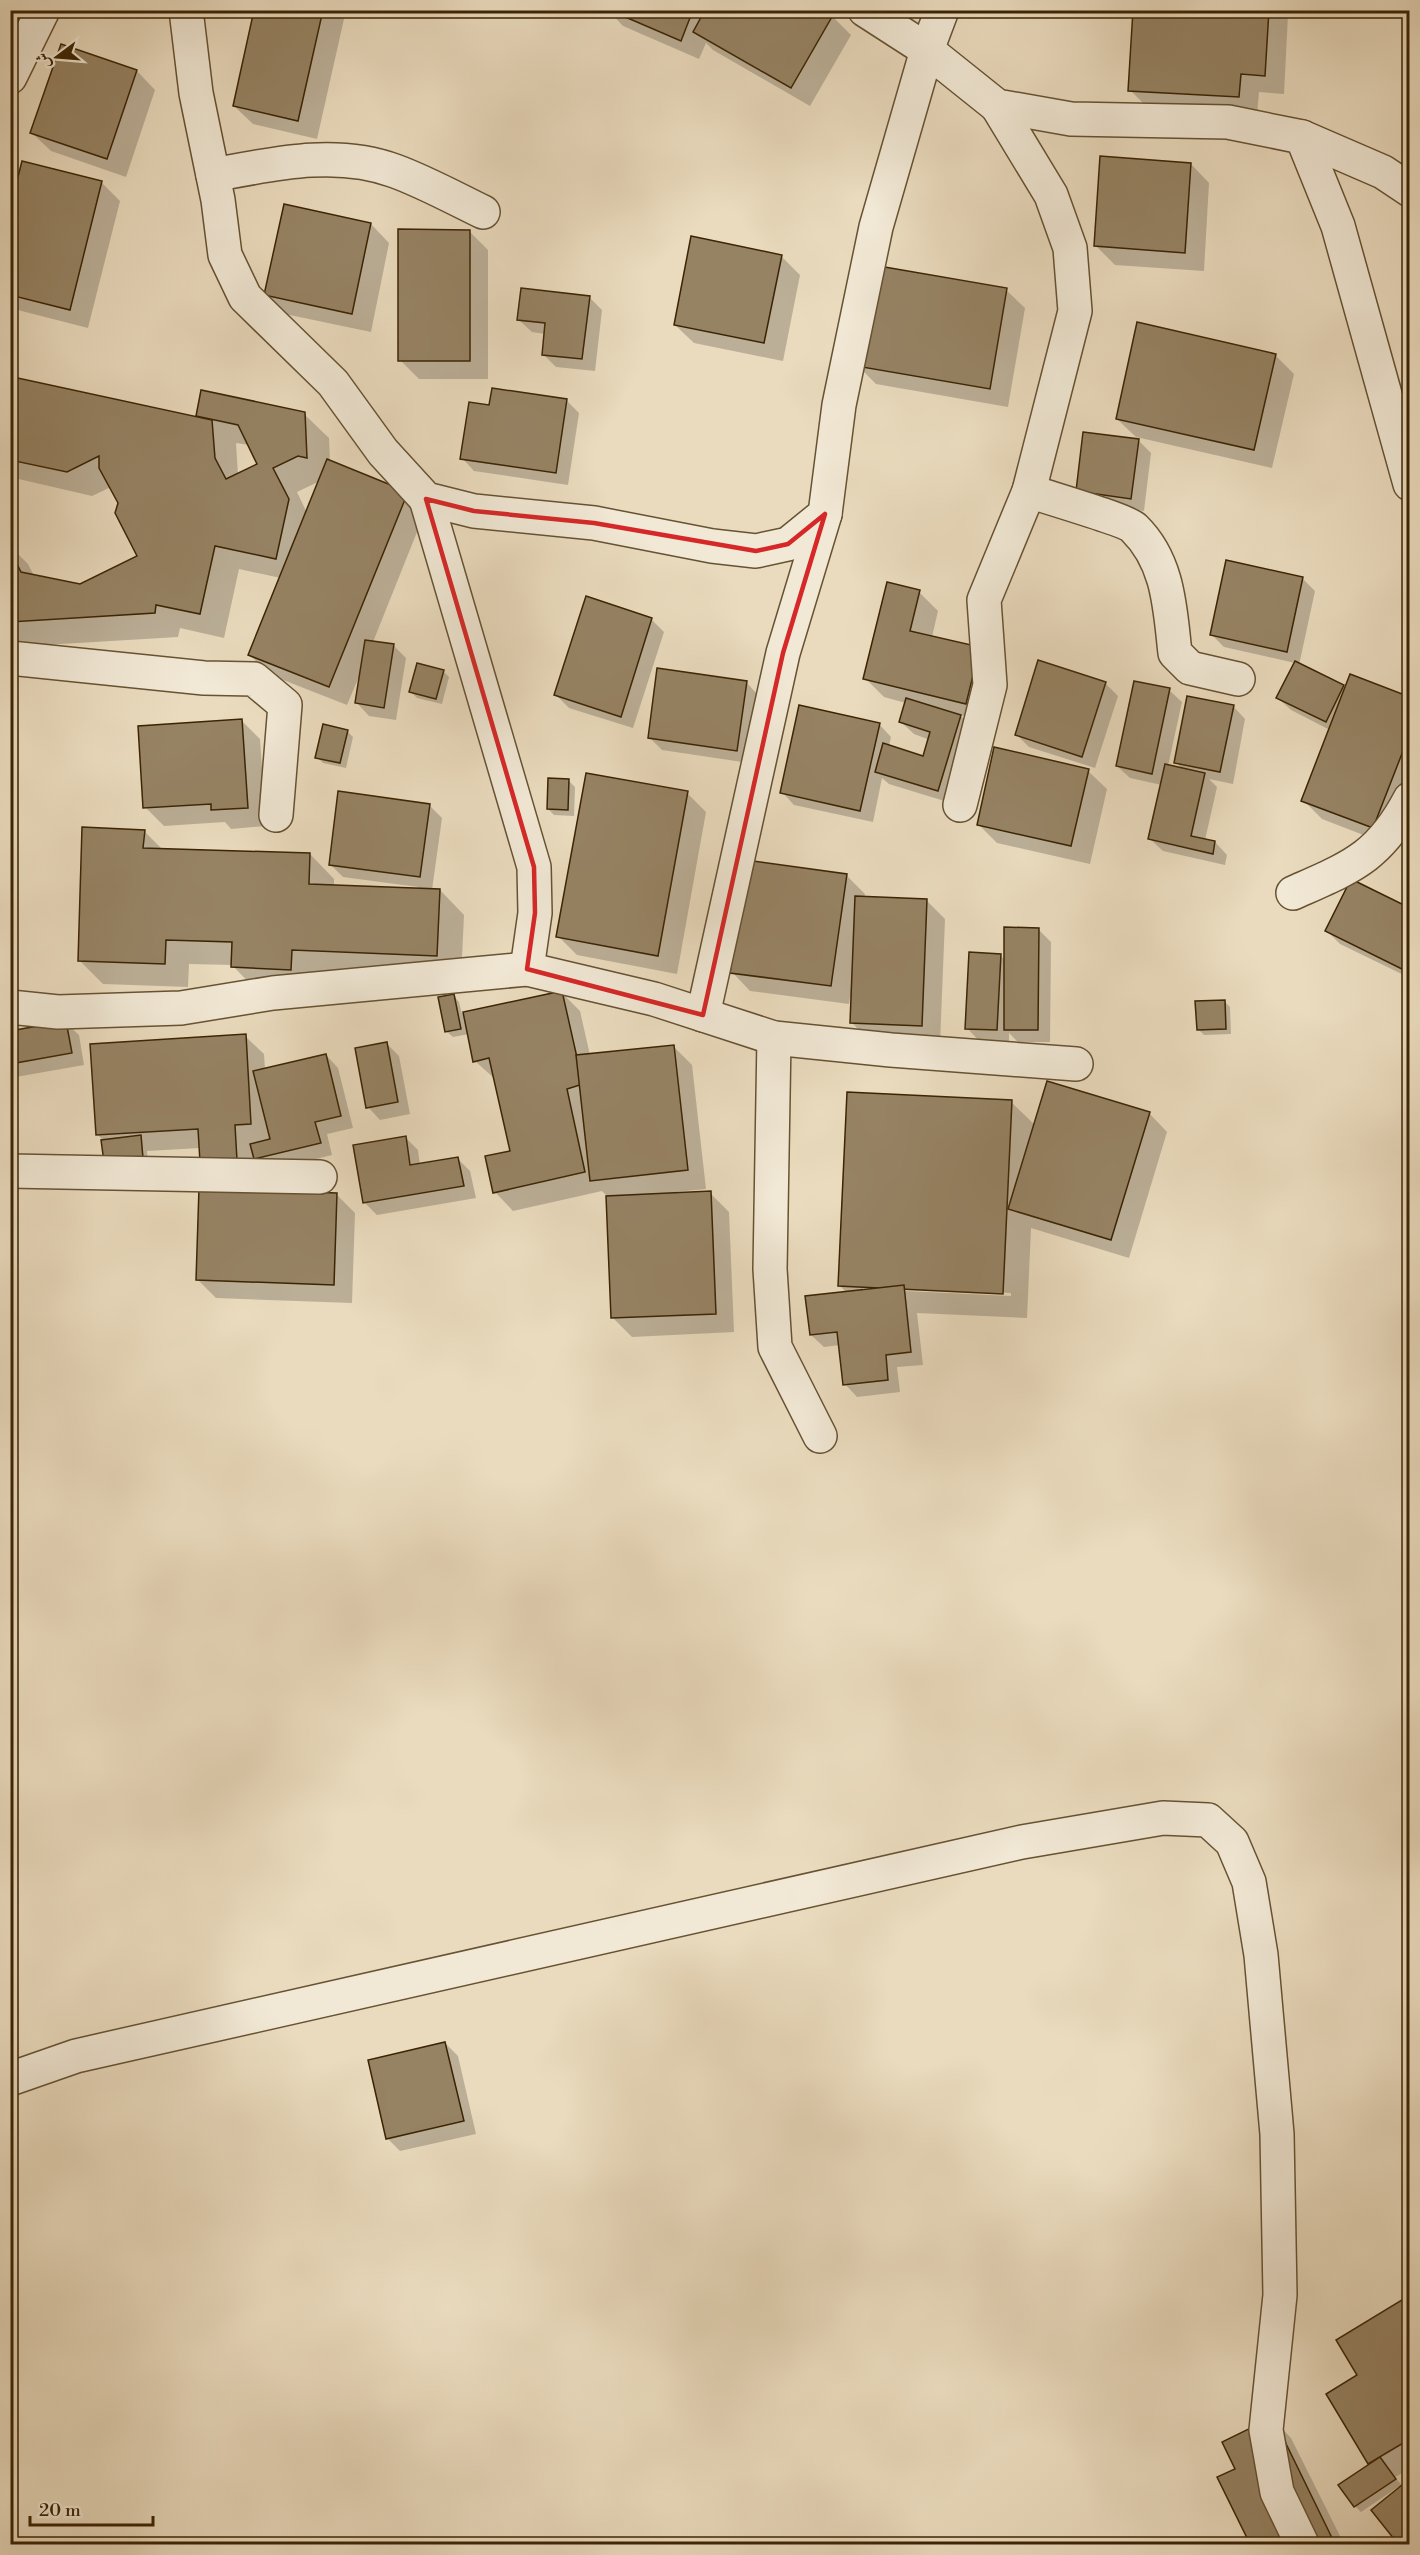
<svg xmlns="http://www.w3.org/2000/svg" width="1420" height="2555" viewBox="0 0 1420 2555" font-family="'Libre Bodoni',Amiri,serif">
<rect width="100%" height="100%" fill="#eadbbe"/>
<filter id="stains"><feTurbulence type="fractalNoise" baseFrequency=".00333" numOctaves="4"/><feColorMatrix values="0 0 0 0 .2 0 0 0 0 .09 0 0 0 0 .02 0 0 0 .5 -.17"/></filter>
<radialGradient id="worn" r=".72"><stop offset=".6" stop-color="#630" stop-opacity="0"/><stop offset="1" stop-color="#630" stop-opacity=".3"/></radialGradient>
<g fill="#0003" fill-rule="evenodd">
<path d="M256 10H346L317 139 253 124 234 106Z"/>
<path d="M608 10H822L832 16 851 35 810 106 713 50 706 43 699 59 623 26Z"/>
<path d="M1135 10H1284L1288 15 1284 94 1259 92 1257 115 1149 109 1130 90Z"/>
<path d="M62 45 137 71 155 90 126 177 51 151 32 133Z"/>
<path d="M1191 164 1209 183 1204 271 1115 265 1096 246Z"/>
<path d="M101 182 120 201 88 328 10 308V214Z"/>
<path d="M371 224 389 243 371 332 285 314 266 295Z"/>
<path d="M469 231 488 250V379H419L400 360Z"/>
<path d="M781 256 800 275 783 361 694 343 675 325Z"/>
<path d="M1006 290 1025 308 1008 407 876 384 857 365Z"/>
<path d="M589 297 602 310 595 371 556 367 543 354 545 334 532 332 519 320Z"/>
<path d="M1275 355 1294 374 1272 468 1136 437 1117 419Z"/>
<path d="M13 378 197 418 202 392 304 414 329 438 330 462 407 493 425 512 373 642 393 645 406 658 396 720 369 716 357 703 360 674 347 705 268 674 250 655 281 578 239 569 224 638 180 628 178 637 10 647V546L28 564 34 576 80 586 139 556 111 487 92 496 10 477V379ZM236 443 249 445 259 465 238 475ZM320 481 307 513 297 492Z"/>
<path d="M566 400 579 413 568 485 474 471 462 458 491 407Z"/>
<path d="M1138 440 1151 453 1144 511 1090 504 1078 491Z"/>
<path d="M1302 578 1315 591 1299 665 1346 689 1410 699V800L1392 846 1322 819 1303 800 1330 730 1291 710 1278 698 1295 663 1224 647 1212 635Z"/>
<path d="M919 592 938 611 932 637 979 649 985 721 960 715 973 729 951 803 889 784 882 778 873 822 794 805 782 792 879 724 891 737 889 746 924 758 930 740 914 734 901 722 906 703 884 697 865 678Z"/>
<path d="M587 598 652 620 664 632 633 728 569 708 556 695Z"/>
<path d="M443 671 449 677 442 704 417 698 411 692Z"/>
<path d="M746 682 758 695 749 763 662 750 649 737Z"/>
<path d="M1105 683 1118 696 1095 768 1029 747 1016 734Z"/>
<path d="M1169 690 1182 702 1168 766 1183 770 1176 762 1233 706 1245 719 1233 784 1209 779 1217 787 1205 840 1215 842 1227 855 1225 865 1163 851 1150 839 1162 785 1130 778 1117 766Z"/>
<path d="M242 721 260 739 266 826 231 829 225 822 164 826 145 807Z"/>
<path d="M347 731 353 737 346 768 323 763 317 757Z"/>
<path d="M1088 771 1107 789 1090 864 997 843 978 824Z"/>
<path d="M569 781 575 787 574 816 554 815 548 809Z"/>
<path d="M687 793 706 812 677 974 577 955 558 936Z"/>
<path d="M429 805 442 818 432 890H440L464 915 461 979 257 991 232 965 189 964 188 987 103 984 79 960 144 831 163 850 310 854 334 879V886L417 890 418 887 343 877 330 864Z"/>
<path d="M846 875 865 894 864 898 927 901 945 919 940 1044 870 1041 851 1022 852 997H850L849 1004 750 991 732 972Z"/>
<path d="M1410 910V978L1340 944 1327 931Z"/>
<path d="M1038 929 1051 942 1050 1042H1018L1009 1033V1042L979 1041 967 1028 1000 955 1005 960Z"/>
<path d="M561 992 580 1011 590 1055 673 1046 692 1065 706 1189 675 1192V1194L710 1193 729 1212 734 1332 632 1337 613 1318 607 1196 602 1191 513 1211 495 1192 511 1152 495 1079 475 1061 469 1034 453 1037 447 1032 454 996 459 1002 462 1014Z"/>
<path d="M1224 1001 1230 1007 1231 1034 1204 1035 1198 1029Z"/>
<path d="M66 1023 79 1035 84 1065 10 1078V1032Z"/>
<path d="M245 1036 264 1054 265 1070 326 1055 338 1068 353 1128 327 1134 332 1155 268 1171 254 1157 255 1178 200 1148 147 1151 148 1164 103 1140 97 1134Z"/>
<path d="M387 1044 399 1056 410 1114 380 1120 368 1107Z"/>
<path d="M1011 1102 1035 1125 1149 1113 1167 1132 1129 1258 1031 1228 1027 1318 917 1313 923 1365 897 1367 900 1392 857 1397 845 1384 840 1345 824 1347 811 1335 847 1293 840 1286ZM863 1286 1011 1293V1296L863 1289Z"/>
<path d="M405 1137 418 1150 420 1165 458 1159 470 1171 476 1198 377 1215 365 1203Z"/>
<path d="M336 1194 355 1213 352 1303 216 1298 197 1279Z"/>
<path d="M445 2043 458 2056 476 2134 400 2151 387 2138Z"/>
<path d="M1410 2297V2469L1395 2477 1410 2495V2544H1400L1373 2510 1399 2489 1398 2487 1361 2512 1355 2506 1371 2465 1359 2375Z"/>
<path d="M1273 2419 1291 2438 1344 2544H1251L1219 2478 1237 2470Z"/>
</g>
<g fill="#968364" stroke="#3b2403" stroke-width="1.5">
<path d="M254 10H323L298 121 233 106Z"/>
<path d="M609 10H693L681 41Z"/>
<path d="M705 10H825L833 15 791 88 693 32Z"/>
<path d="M1133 10H1269L1265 76 1241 74 1239 97 1128 91Z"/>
<path d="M61 44 137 70 107 159 30 133Z"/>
<path d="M1100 156 1191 163 1185 253 1094 246Z"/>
<path d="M22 161 102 181 70 310 10 295V208Z"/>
<path d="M284 204 371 223 352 314 264 295Z"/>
<path d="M398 229 470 230V361H398Z"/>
<path d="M691 236 782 255 764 343 674 325Z"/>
<path d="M873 265 1007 288 990 389 856 366Z"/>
<path d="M521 288 590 296 582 359 542 355 545 323 517 320Z"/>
<path d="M1137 322 1276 354 1254 450 1116 419Z"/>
<path d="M13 377 212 420 215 458 226 479 257 464 238 425 196 416 201 390 305 412 307 458 298 456 273 468 289 499 276 559 215 546 200 614 156 605 155 613 10 622V550L21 572 80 584 137 556 115 513 118 503 99 468V456L67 472 10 460Z"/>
<path d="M492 388 567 399 556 473 460 459 469 402 489 405Z"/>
<path d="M1083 432 1139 439 1131 499 1076 491Z"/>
<path d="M327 459 408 492 329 687 248 655Z"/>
<path d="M1226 560 1303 577 1287 652 1210 635Z"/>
<path d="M887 582 920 590 910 631 980 647 966 704 863 679Z"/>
<path d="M586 596 652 618 621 717 554 695Z"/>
<path d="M365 640 394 644 384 708 355 703Z"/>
<path d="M1038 660 1106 682 1082 757 1015 735Z"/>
<path d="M1295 661 1344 685 1326 722 1276 698Z"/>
<path d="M417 663 444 670 436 699 409 692Z"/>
<path d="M657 668 747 681 737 751 648 738Z"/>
<path d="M1350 674 1410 697V733L1373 828 1301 801Z"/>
<path d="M1134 681 1170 688 1152 774 1116 766Z"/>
<path d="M1187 696 1234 705 1220 772 1174 763Z"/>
<path d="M906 698 961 715 938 791 875 772 883 743 923 756 930 732 899 722Z"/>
<path d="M799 705 880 723 860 811 780 793Z"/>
<path d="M242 719 248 808 211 810V804L143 808 138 726Z"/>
<path d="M323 724 348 730 340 763 315 758Z"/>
<path d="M994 747 1089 769 1071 846 977 825Z"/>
<path d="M1165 764 1205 773 1191 836 1215 841 1213 854 1148 839Z"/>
<path d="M586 773 688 791 658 956 556 937Z"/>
<path d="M548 778 569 779 568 810 547 809Z"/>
<path d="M338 791 430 804 420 877 329 865Z"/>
<path d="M82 827 145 830 143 848 310 853 309 884 440 889 437 956 292 950 291 970 231 967 232 942 166 940 165 964 78 961Z"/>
<path d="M746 860 847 874 831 986 730 973Z"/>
<path d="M1351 879 1410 908V973L1325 931Z"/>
<path d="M855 896 927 899 922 1026 850 1023Z"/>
<path d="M1004 927 1039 928 1038 1030H1004Z"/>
<path d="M969 952 1001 954 997 1030 965 1029Z"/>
<path d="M562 991 583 1084 567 1089 585 1172 493 1193 485 1156 510 1151 489 1058 473 1062 463 1012Z"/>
<path d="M454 994 461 1029 445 1032 438 997Z"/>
<path d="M1225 1000 1226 1029 1197 1030 1195 1001Z"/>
<path d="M66 1021 72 1053 10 1064V1031Z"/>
<path d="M246 1034 251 1124 235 1125 237 1160 200 1162 198 1129 96 1135 90 1044Z"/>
<path d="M387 1042 398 1102 366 1108 355 1048Z"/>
<path d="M674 1045 688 1170 590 1181 576 1055Z"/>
<path d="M326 1054 341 1116 315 1122 321 1143 254 1159 250 1144 270 1139 253 1071Z"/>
<path d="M1047 1081 1150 1112 1111 1240 1008 1209Z"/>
<path d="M847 1092 1012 1100 1003 1294 838 1286Z"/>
<path d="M141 1135 143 1158 104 1162 101 1140Z"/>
<path d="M406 1136 410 1165 458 1157 464 1186 363 1203 353 1145Z"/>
<path d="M199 1188 337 1193 334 1285 196 1280Z"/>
<path d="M711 1191 716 1314 611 1318 606 1196Z"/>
<path d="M904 1285 911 1352 886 1355 888 1380 843 1385 837 1332 810 1335 805 1296Z"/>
<path d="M445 2042 464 2121 386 2139 368 2060Z"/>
<path d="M1410 2295V2371L1404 2375 1410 2383V2439L1368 2464 1326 2394 1357 2375 1336 2340Z"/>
<path d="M1273 2417 1335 2544H1250L1217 2477 1235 2469 1222 2442Z"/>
<path d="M1380 2457 1396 2479 1354 2507 1338 2485Z"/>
<path d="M1402 2485 1410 2495V2544H1398L1371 2510Z"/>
</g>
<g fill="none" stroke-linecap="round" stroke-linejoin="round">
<g stroke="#675232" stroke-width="36">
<g id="minor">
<path d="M186 10 196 93 218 200 225 255 245 297 333 383 383 452 426 499 474 511 594 523 712 546 756 551 788 544 825 514 839 405 876 227 927 50 942 10"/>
<path d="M865 10 927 50 997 106 1071 119 1228 122 1302 137 1338 226 1410 484"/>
<path d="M1302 137 1383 172 1410 190"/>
<path d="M213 175C272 164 336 149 395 171 425 182 454 198 483 212"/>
<path d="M1029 491C1046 497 1126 520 1134 528 1169 562 1170 609 1175 653L1190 668 1238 679"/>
<path d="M426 499 534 867 535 913 527 969"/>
<path d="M10 658 204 678 254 679 285 705 276 815"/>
<path d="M960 805 990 685 984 600 1029 491 1075 311 1070 248 1051 195 997 106"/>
<path d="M1293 893C1351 867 1379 858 1410 799"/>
<path d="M10 1007 58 1012 181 1008 273 993 527 969 654 999 774 1038 891 1050 1076 1064"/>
<path d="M703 1015 783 653 825 514"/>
<path d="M774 1038 770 1269 775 1347 820 1436"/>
<path d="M10 1171 320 1177"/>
<path d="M10 2079 76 2056 1022 1842 1163 1818 1208 1820 1232 1842 1249 1882 1261 1955 1277 2134 1280 2295 1266 2430 1277 2492 1302 2544"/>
</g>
</g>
<g stroke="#675232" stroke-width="36">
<path id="tertiary" d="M10 77 43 10"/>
</g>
<use href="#minor" stroke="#f1e8d5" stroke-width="33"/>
<use href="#tertiary" stroke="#f1e8d5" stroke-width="33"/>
</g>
<path fill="none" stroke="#d62828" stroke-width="4.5" stroke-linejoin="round" d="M426 499 474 511 594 523 756 551 788 544 825 514 783 653 703 1015 527 969 535 913 534 867Z"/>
<rect width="1420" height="2555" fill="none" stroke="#eadbbe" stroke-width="36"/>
<rect x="12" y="12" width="1396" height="2531" fill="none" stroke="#3b2403" stroke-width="3"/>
<rect x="18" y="18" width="1384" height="2519" fill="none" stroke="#3b2403" stroke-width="1.5"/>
<g transform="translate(57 57) rotate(254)" stroke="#f1e8d5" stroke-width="4.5" paint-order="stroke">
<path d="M0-4.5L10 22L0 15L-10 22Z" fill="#3b2403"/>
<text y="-9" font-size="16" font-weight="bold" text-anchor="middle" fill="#3b2403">ش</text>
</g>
<path d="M30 2516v9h123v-9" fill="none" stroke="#3b2403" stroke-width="3"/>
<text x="39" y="2516" font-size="18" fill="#3b2403" stroke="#f1e8d5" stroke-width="4.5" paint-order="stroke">20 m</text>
<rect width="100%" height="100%" filter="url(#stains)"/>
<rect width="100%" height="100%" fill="url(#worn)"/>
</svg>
